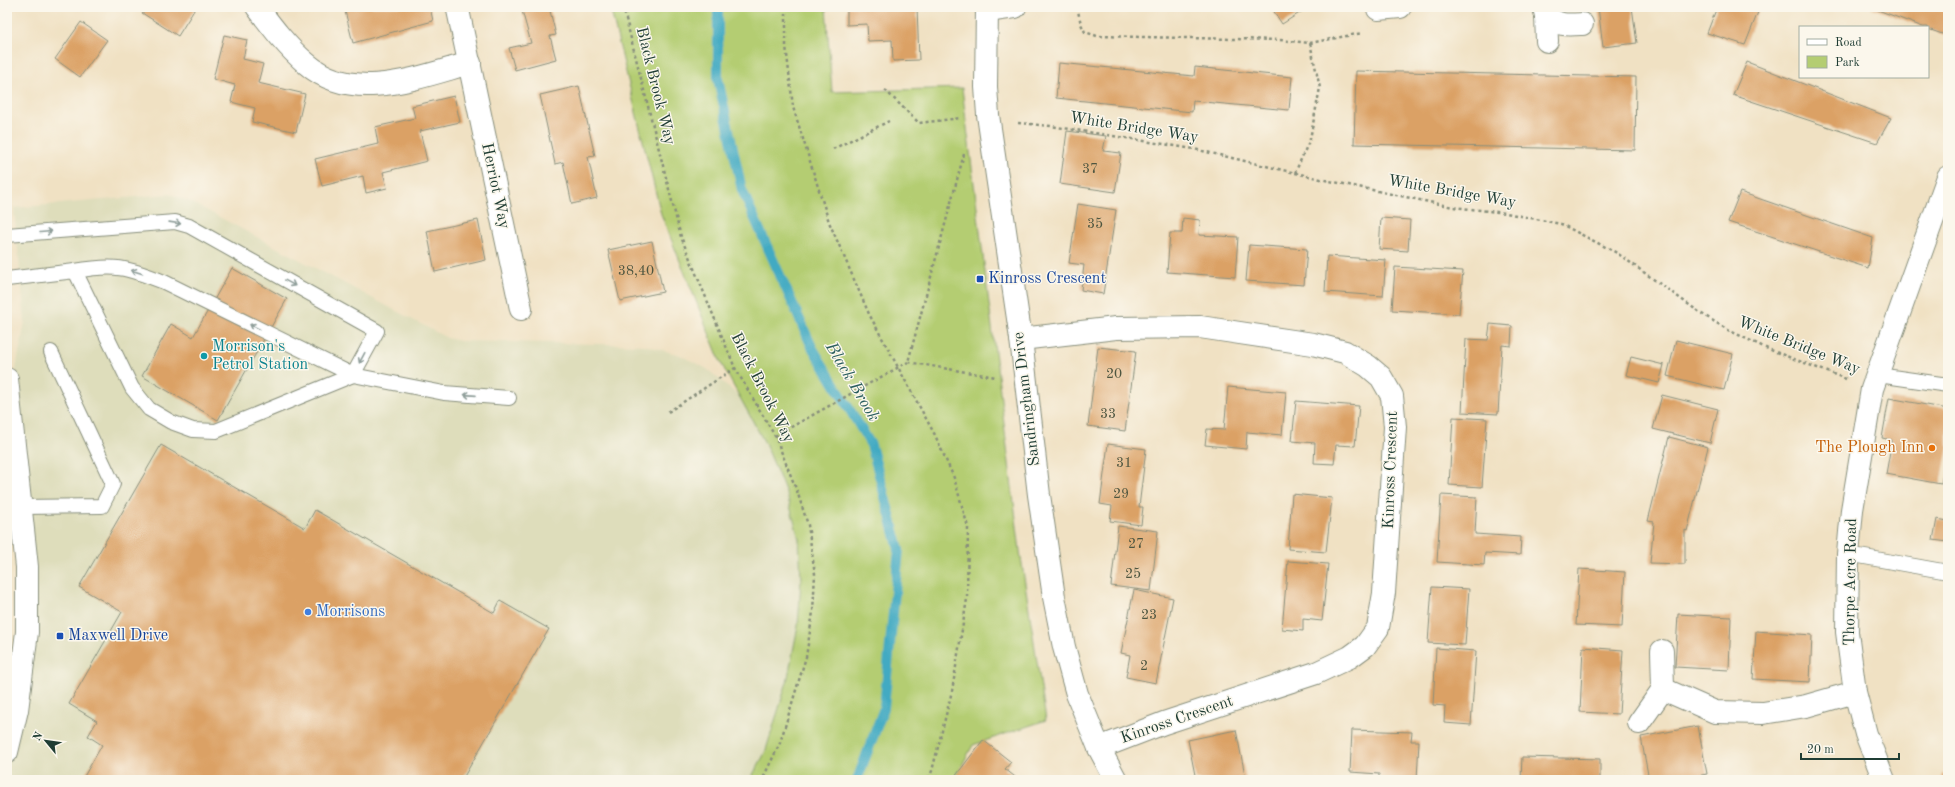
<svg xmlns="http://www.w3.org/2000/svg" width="1955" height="787" viewBox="0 0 1955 787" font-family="'Old Standard TT',serif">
<rect width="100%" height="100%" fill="#fbf7ec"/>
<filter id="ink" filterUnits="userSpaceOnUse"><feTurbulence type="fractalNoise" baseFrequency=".025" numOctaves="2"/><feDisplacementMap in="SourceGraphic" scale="8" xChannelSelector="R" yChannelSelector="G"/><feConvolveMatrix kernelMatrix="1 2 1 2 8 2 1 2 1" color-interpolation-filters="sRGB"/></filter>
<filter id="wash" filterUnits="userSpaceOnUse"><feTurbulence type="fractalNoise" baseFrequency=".012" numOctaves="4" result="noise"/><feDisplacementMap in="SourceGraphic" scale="16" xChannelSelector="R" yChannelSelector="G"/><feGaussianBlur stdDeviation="0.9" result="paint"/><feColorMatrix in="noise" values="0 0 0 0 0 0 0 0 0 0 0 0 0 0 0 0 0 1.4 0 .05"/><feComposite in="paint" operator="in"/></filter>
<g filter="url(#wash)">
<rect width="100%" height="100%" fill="#f0e1c3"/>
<path fill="#deddbb" d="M169 194 191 202 447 338 460 341 644 345 680 355 707 369 739 396 766 445 787 495 799 539 801 580 798 626 787 682 765 753 750 780H7V752L23 668 10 400 25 322 14 208Z"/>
<path fill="#b4cd72" stroke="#6a8553" d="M610 7H826L832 92 962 88 1020 551 1046 720 973 745 954 780H750L765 753 787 682 798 626 801 580 799 539 787 495 766 445 721 363 661 214Z"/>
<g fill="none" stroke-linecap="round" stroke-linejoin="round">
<path stroke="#42aac2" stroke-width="10" d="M718 7V79L742 190 812 347 871 445 899 549 884 708 857 780"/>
</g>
<g id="blocks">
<g fill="#dba165">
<path d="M146 7H196L178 36 142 13Z"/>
<path d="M344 7H430L433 21 353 43Z"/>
<path d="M521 7H549L556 35 550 36 556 59 515 70 509 48 531 43Z"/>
<path d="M847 7H917L919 60 893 61 892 40 868 41 867 24 847 25Z"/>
<path d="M1271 7H1309L1282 24Z"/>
<path d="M1598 7H1632L1637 43 1603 47Z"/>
<path d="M1717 7H1760L1745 45 1707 33Z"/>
<path d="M1870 7H1948V36L1928 29V27H1923Z"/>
<path d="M81 22 107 40 80 77 55 59Z"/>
<path d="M224 35 247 40 243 59 263 64 258 83 305 94 296 132 252 122 255 108 231 102 235 85 213 79Z"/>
<path d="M1747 62 1891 118 1877 143 1733 95Z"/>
<path d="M1059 63 1194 76 1195 67 1292 77 1289 110 1193 101 1192 112 1056 98Z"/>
<path d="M1356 71 1636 77 1635 150 1354 144Z"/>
<path d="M579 86 595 156 588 157 597 198 572 204 563 162 555 164 540 95Z"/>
<path d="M454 96 460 122 420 131 427 161 383 172 387 188 366 193 363 176 322 186 315 159 378 144 375 127 415 118 412 106Z"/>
<path d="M1067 131 1106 136 1103 151 1121 153 1115 192 1060 184Z"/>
<path d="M1740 192 1873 238 1868 268 1728 222Z"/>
<path d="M1078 204 1116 210 1103 294 1081 290 1084 265 1069 263Z"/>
<path d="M1183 218 1200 220 1199 235 1238 237 1235 277 1167 272 1170 233H1182Z"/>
<path d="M1381 218 1410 220 1408 251 1379 249Z"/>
<path d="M478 220 486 260 435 272 427 231Z"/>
<path d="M652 241 663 292 620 301 608 250Z"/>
<path d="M1249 245 1307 249 1304 285 1246 281Z"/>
<path d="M1327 256 1386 260 1383 296 1325 292Z"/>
<path d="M1395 267 1463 271 1459 314 1392 310Z"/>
<path d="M232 268 287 299 218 420 142 376 171 324 193 337Z"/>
<path d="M1490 324 1512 326 1511 346 1502 345 1498 414 1462 412 1466 339 1488 340Z"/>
<path d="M1676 340 1733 354 1724 390 1667 376Z"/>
<path d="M1098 347 1136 351 1125 431 1088 426Z"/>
<path d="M1631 357 1664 365 1659 383 1626 375Z"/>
<path d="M1228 387 1286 392 1282 435 1247 432 1246 449 1205 445 1207 429 1224 430Z"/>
<path d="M1662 395 1718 409 1710 443 1653 429Z"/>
<path d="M1889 398 1948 409V447L1941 484 1886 474 1892 440 1882 438Z"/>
<path d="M1296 401 1359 406 1355 446 1336 445 1334 464 1314 463 1315 443 1292 441Z"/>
<path d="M1453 417 1487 419 1482 487 1449 485Z"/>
<path d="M1669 437 1708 447 1687 531 1685 530V564L1650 563 1654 522 1648 521Z"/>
<path d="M1108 444 1146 449 1139 507H1143L1141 525 1110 521 1112 506 1100 504Z"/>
<path d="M161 445 305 528 315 510 494 613 500 601 549 629 462 780H82L102 745 88 736 97 721 69 704 122 612 79 587Z"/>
<path d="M1292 494 1332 498 1326 552 1288 549Z"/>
<path d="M1441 495 1477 497 1475 534 1521 537 1520 555 1485 553 1484 565 1437 562Z"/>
<path d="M1937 519 1948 521V542L1933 540Z"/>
<path d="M1118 526 1158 531 1151 591 1111 586Z"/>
<path d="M1288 561 1328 564 1322 621 1303 619V631L1282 629Z"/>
<path d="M1579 569 1625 572 1622 627 1576 625Z"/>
<path d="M1432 587 1469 589 1465 645 1428 643Z"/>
<path d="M1134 590 1173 598 1156 683 1126 677 1130 655 1121 653Z"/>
<path d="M1678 614 1731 617 1729 670 1675 667Z"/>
<path d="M1756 631 1812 635 1810 682 1753 679Z"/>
<path d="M1583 647 1623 650 1619 714 1580 712Z"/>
<path d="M1436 648 1476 651 1471 725 1444 723 1445 706 1433 705Z"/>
<path d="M1698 726 1707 774 1676 780H1649L1641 737Z"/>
<path d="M1236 730 1246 780H1196L1188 740Z"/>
<path d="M1352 730 1412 732 1411 741H1419L1417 780H1379V774L1350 772Z"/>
<path d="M983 740 1011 762 1005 769 1019 780H957L954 778Z"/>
<path d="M1522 757 1600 759V780H1521Z"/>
<path d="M1948 766V780L1942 777Z"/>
</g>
</g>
</g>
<g filter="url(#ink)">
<use href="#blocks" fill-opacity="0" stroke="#888f7c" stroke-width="1"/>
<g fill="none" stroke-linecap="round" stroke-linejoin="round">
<g stroke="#888f7c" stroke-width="16">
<g id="lane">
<path d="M7 235 175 222 189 226 377 331 353 375 216 431 193 430 171 422 149 409 132 388 75 271 7 279"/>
<path d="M75 271C115 264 126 267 164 282L353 375 444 393 509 398"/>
<path d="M1878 375 1948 385"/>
<path d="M21 507 102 506 113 484 51 352"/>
<path d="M1848 554 1948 572"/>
</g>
</g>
<g stroke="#888f7c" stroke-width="24">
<g id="street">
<path d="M257 7C272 27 287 47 307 64 353 104 419 77 470 63"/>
<path d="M987 7 986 87 988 115 1021 339 1039 495 1054 597 1064 647 1077 694 1099 748 1116 780"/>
<path d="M1544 7 1546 16C1559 26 1567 25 1582 24"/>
<path d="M1378 9 1400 7"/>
<path d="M458 10 521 309"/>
<path d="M987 11 1015 7"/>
<path d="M1546 16 1547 41"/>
<path d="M1021 339 1116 328 1200 327 1313 344 1345 352 1368 366 1381 377 1392 396 1395 427 1384 593 1378 628 1365 646 1350 657 1316 673 1164 723 1099 748"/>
<path d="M7 379 27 567V632L17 710 7 752"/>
<path d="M1663 689 1715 712 1763 713 1806 706 1855 692"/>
<path d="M1639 723 1663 689 1662 651"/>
<path d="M1884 780 1866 734 1855 692 1847 632 1848 554 1852 510 1872 389 1948 177"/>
</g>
</g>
<g stroke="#888f7c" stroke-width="2.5" stroke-dasharray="3 3" stroke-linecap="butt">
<path d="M623 7 681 237 735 368 775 436 797 491 808 525 815 574 813 612 806 657 780 743 762 780"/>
<path d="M786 7V46L793 107 829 222 869 314 935 435 954 478 968 527 967 599 952 691 932 771 928 780"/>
<path d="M1077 7 1081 24 1085 32 1097 36 1280 40 1310 43 1362 33"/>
<path d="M885 90 919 123 961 118"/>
<path d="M1018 123 1051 126 1194 149 1325 180 1453 207 1506 213 1561 224 1617 253 1702 314 1728 330 1768 349 1846 379"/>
<path d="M833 149 889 121"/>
<path d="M964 154 908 362 996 377"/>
<path d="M1295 173 1310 139 1320 88 1310 43"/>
<path d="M668 412 735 368"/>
<path d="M775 436 908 362"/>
</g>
<use href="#lane" stroke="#fff" stroke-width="14"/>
<use href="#street" stroke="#fff" stroke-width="22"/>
</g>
<defs><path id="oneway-shaft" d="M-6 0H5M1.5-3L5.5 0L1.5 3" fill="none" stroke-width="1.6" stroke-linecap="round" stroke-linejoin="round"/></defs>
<g stroke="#8f9e9a">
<use href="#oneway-shaft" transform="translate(175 223) rotate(8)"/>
<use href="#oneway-shaft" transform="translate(46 232) rotate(-5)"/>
<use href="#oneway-shaft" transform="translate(137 272) rotate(-162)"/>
<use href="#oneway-shaft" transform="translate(290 283) rotate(29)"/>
<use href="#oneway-shaft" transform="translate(255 327) rotate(-154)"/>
<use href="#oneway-shaft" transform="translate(362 358) rotate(118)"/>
<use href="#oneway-shaft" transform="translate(470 395) rotate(-176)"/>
</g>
</g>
<g fill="#1a4fb4" stroke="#fbf7ec" stroke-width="1.5">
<rect x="976" y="275" width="8" height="8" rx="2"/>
<rect x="56" y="632" width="8" height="8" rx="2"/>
</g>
<circle fill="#0f9aa8" stroke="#fbf7ec" stroke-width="1.5" cx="204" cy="356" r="4"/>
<circle fill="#e8710a" stroke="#fbf7ec" stroke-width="1.5" cx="1932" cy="448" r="4"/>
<circle fill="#3f7fe0" stroke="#fbf7ec" stroke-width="1.5" cx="308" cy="612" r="4"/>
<g text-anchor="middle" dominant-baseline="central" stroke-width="3" stroke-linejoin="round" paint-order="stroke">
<g font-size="14" fill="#4e5640">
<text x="1090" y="169">37</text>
<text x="1095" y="224">35</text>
<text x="636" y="271">38,40</text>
<text x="1114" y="374">20</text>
<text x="1108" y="414">33</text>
<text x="1124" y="463">31</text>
<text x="1121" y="494">29</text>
<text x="1136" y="544">27</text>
<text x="1133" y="574">25</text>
<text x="1149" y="615">23</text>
<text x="1144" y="666">2</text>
</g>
<g font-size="16" fill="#1f3d34" stroke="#fbf7ec">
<text transform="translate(655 86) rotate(76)">Black Brook Way</text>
<text transform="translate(1134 128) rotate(9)">White Bridge Way</text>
<text transform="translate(495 186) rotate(78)">Herriot Way</text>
<text transform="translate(1452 192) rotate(10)">White Bridge Way</text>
<text transform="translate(1799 346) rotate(22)">White Bridge Way</text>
<text transform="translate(762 388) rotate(63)">Black Brook Way</text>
<text transform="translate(1027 399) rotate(-97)">Sandringham Drive</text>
<text transform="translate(1391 470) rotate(-88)">Kinross Crescent</text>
<text transform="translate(1851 582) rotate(-89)">Thorpe Acre Road</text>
<text transform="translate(1177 720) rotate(-19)">Kinross Crescent</text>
</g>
<g font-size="16" fill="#164399" stroke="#fbf7ec" text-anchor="start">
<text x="988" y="279">Kinross Crescent</text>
<text x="68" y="636">Maxwell Drive</text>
</g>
<g font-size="16" fill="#0d838f" stroke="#fbf7ec" text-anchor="start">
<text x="212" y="347">Morrison's<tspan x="212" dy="18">Petrol Station</tspan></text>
</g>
<g font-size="16" fill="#c56008" stroke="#fbf7ec" text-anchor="end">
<text x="1924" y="448">The Plough Inn</text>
</g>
<g font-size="16" fill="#366cbe" stroke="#fbf7ec" text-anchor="start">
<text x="316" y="612">Morrisons</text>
</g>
<g font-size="17" font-style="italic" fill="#2a5e5f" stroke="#fbf7ec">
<text transform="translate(852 382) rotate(59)">Black Brook</text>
</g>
</g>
<rect width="1955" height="787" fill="none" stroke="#fbf7ec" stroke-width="24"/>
<rect x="1799" y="26" width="130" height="52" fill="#fbf7ec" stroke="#a3ada2"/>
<rect x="1807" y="39" width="20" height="6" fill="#ffffff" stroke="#a3ada2"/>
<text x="1835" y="46" font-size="12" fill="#1f3d34">Road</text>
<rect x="1807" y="56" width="20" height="12" fill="#b4cd72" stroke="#a3ada2"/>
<text x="1835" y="66" font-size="12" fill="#1f3d34">Park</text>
<g transform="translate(46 741) rotate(299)" stroke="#fbf7ec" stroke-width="3" paint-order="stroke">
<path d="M0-3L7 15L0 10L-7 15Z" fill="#1f3d34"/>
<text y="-6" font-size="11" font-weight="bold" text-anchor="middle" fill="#1f3d34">N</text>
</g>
<path d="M1801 753v6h98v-6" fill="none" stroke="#1f3d34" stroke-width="2"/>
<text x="1807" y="753" font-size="12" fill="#1f3d34" stroke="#fbf7ec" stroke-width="3" paint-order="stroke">20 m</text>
</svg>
